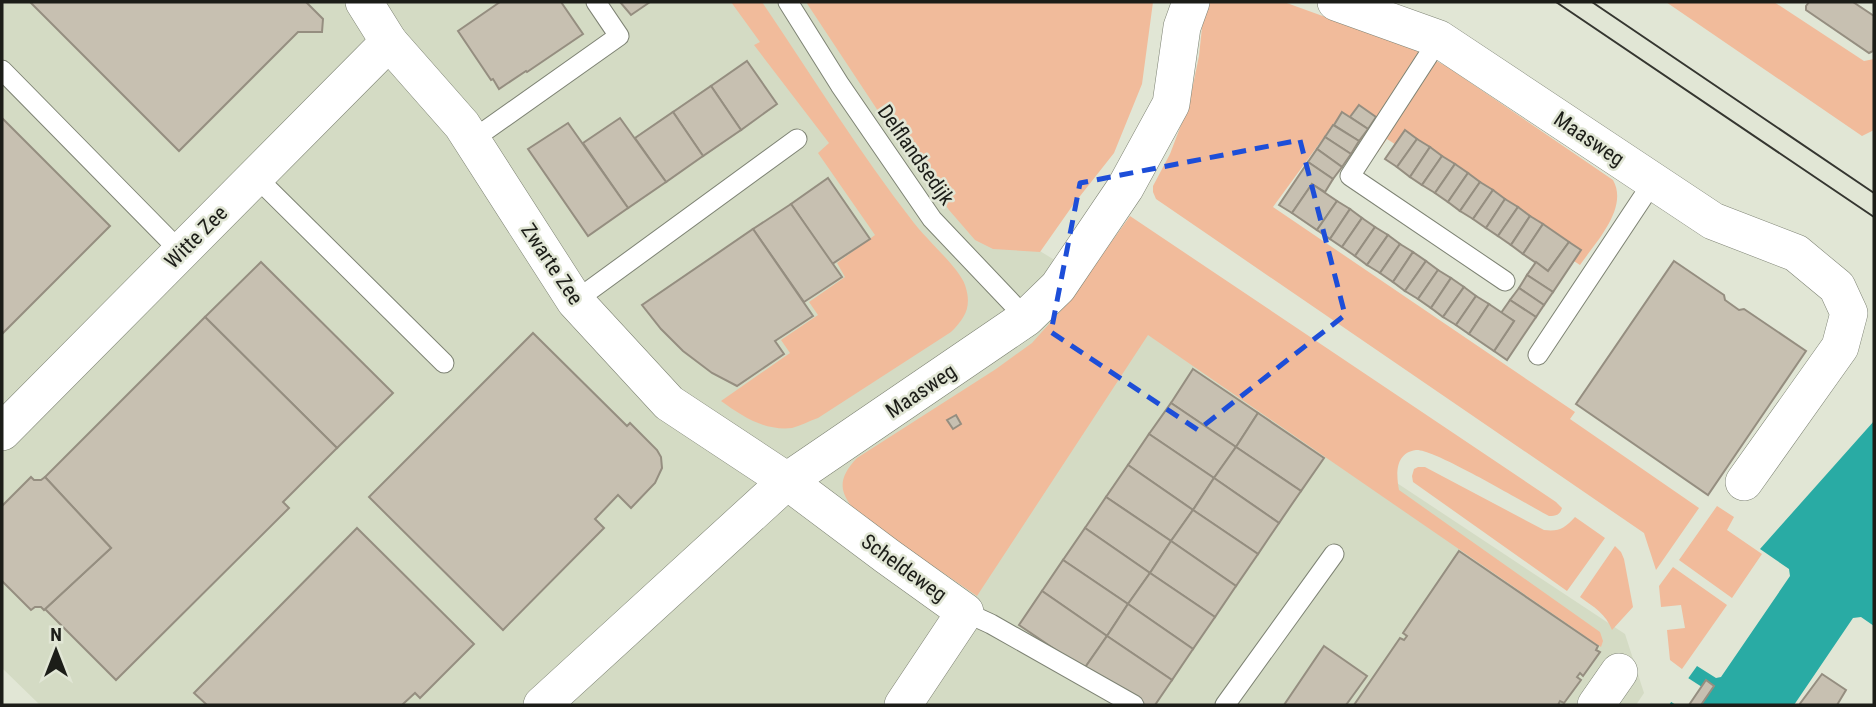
<svg xmlns="http://www.w3.org/2000/svg" width="1876" height="707" viewBox="0 0 1876 707" font-family="'Roboto Condensed',sans-serif">
<rect width="100%" height="100%" fill="#e1e6d5"/>
<path fill="#d4dbc4" d="M2 2H840L982 216 1119 299 1625 634 1644 693 1636 705H40L2 668Z"/>
<g fill="#f1bb9b">
<path d="M731 2H762C812 76 859 152 914 223 926 239 960 269 965 285 972 306 966 317 951 332L818 418C809 421 800 426 792 428 764 431 742 416 721 401L790 353 781 340 818 315 809 302 845 277 837 263 875 235 818 153 829 143 754 45 760 42Z"/>
<path d="M806 2H1153L1142 84 1114 153 1073 205 1040 252 993 249 975 240 949 210 886 123Z"/>
<path d="M1209 2H1284L1411 48 1446 66 1613 180C1629 208 1595 243 1580 265L1387 139 1378 152 1335 122 1273 207 1575 412 1570 419 1699 508 1656 570 1644 533 1156 199 1153 192V186L1170 154 1189 104 1199 56 1203 18Z"/>
<path d="M1666 2H1774L1864 61 1874 59V130L1862 136Z"/>
<path d="M1130 216 1556 502 1562 508C1560 515 1556 516 1549 516 1528 505 1433 448 1416 450 1395 453 1396 474 1399 490L1600 632 1603 641 1601 647 1148 335 977 596 860 516C840 495 835 481 857 458L996 369 1032 343 1066 305Z"/>
<path d="M1418 467H1425L1544 530C1559 532 1565 528 1575 517L1605 538 1567 591 1413 482 1412 476 1414 469Z"/>
<path d="M1717 506 1734 517 1727 530 1762 554 1732 598 1679 560Z"/>
<path d="M1615 546 1621 552 1624 559 1633 607 1612 630C1606 614 1594 607 1580 597Z"/>
<path d="M1673 567 1727 605 1682 669 1670 660 1667 630 1685 628 1681 605 1661 607 1659 586Z"/>
</g>
<path fill="#29aba4" d="M1874 421V626L1861 617 1853 618 1794 705H1701L1714 686 1706 680 1689 705H1669L1697 666 1716 678 1721 677 1790 576 1789 569 1760 549Z"/>
<path fill="#e1e6d5" d="M1685 676 1705 689 1694 705H1676L1668 700Z"/>
<g fill="#c7c0b1" stroke="#958e80" stroke-width="2">
<path d="M30 2H306L323 19 322 32H298L179 151Z"/>
<path d="M500 2H561L583 34 527 72 526 71 499 89 493 79 491 80 458 31Z"/>
<path d="M620 2H650L631 15Z"/>
<path d="M1809 2H1853L1874 16 1873 51 1869 53 1806 10V6Z"/>
<path d="M747 61 777 104 741 130 711 86Z"/>
<path d="M711 86 741 130 703 156 673 112Z"/>
<path d="M1359 105 1376 117 1368 129 1350 117Z"/>
<path d="M673 112 703 156 666 182 635 138Z"/>
<path d="M1342 112 1368 129 1359 141 1334 125Z"/>
<path d="M2 118 110 226 2 334Z"/>
<path d="M620 118 666 182 628 208 583 143Z"/>
<path d="M568 123 628 208 588 236 528 149Z"/>
<path d="M1333 125 1359 141 1351 154 1325 137Z"/>
<path d="M1405 130 1417 139 1397 167 1385 159Z"/>
<path d="M1325 137 1351 154 1342 167 1317 149Z"/>
<path d="M1417 139 1430 147 1410 177 1397 167Z"/>
<path d="M1430 147 1442 156 1422 185 1410 177Z"/>
<path d="M1317 149 1342 167 1333 179 1308 162Z"/>
<path d="M1442 156 1455 164 1435 193 1422 185Z"/>
<path d="M1308 162 1333 179 1325 192 1312 184 1292 213 1279 205Z"/>
<path d="M1455 164 1468 173 1448 202 1435 193Z"/>
<path d="M1468 173 1480 182 1460 211 1448 202Z"/>
<path d="M828 178 870 239 832 264 791 204Z"/>
<path d="M1480 182 1493 190 1473 219 1460 211Z"/>
<path d="M1312 184 1337 201 1317 230 1292 213Z"/>
<path d="M1493 190 1505 199 1486 228 1473 219Z"/>
<path d="M1505 199 1518 207 1498 236 1486 228Z"/>
<path d="M1337 201 1350 209 1330 239 1317 230Z"/>
<path d="M791 204 842 277 804 302 753 229Z"/>
<path d="M1518 207 1530 216 1511 245 1498 236Z"/>
<path d="M1350 209 1362 218 1342 247 1330 239Z"/>
<path d="M1530 216 1543 224 1523 254 1511 245Z"/>
<path d="M1362 218 1375 227 1355 256 1342 247Z"/>
<path d="M1543 224 1569 242 1548 271 1523 254Z"/>
<path d="M1375 227 1388 235 1367 265 1355 256Z"/>
<path d="M753 229 813 316 775 341 784 354 737 386 712 373 683 351 661 329 642 305Z"/>
<path d="M1388 235 1400 244 1380 273 1367 265Z"/>
<path d="M1569 242 1581 250 1553 292 1527 275 1536 262 1548 271Z"/>
<path d="M1400 244 1413 252 1393 282 1380 273Z"/>
<path d="M1413 252 1426 261 1405 291 1393 282Z"/>
<path d="M1426 261 1438 270 1418 299 1405 291Z"/>
<path d="M1674 261 1724 295 1725 300 1739 310 1744 309 1806 351 1708 495 1576 404Z"/>
<path d="M261 262 393 393 337 448 205 317Z"/>
<path d="M1438 270 1451 278 1431 308 1418 299Z"/>
<path d="M1527 275 1553 292 1544 305 1519 288Z"/>
<path d="M1451 278 1464 287 1443 317 1431 308Z"/>
<path d="M1464 287 1476 296 1456 325 1443 317Z"/>
<path d="M1519 288 1544 305 1536 317 1510 300Z"/>
<path d="M1476 296 1489 304 1469 334 1456 325Z"/>
<path d="M1510 300 1536 317 1507 360 1494 351 1514 321 1501 313Z"/>
<path d="M1489 304 1514 321 1494 351 1469 334Z"/>
<path d="M205 317 337 448 283 502 289 508 116 680 45 609 111 548 45 477Z"/>
<path d="M533 333 627 426 630 423 657 450 661 457 662 468 655 483 631 508 618 495 595 519 604 528 503 630 369 497Z"/>
<path d="M1193 369 1258 413 1236 447 1171 403Z"/>
<path d="M1171 403 1236 447 1214 478 1149 434Z"/>
<path d="M1258 413 1324 458 1301 491 1236 447Z"/>
<path d="M956 415 961 424 953 429 947 420Z"/>
<path d="M1149 434 1214 478 1193 510 1128 465Z"/>
<path d="M1236 447 1301 491 1279 523 1214 478Z"/>
<path d="M1128 465 1193 510 1171 541 1106 497Z"/>
<path d="M31 477 34 480H41L45 477 111 548 44 610 41 607H35L31 610 2 581V506Z"/>
<path d="M1214 478 1279 523 1258 554 1193 510Z"/>
<path d="M1106 497 1171 541 1150 573 1085 528Z"/>
<path d="M1193 510 1258 554 1236 586 1171 541Z"/>
<path d="M357 528 474 644 420 698 415 693 402 705H207L194 693Z"/>
<path d="M1085 528 1150 573 1128 604 1063 560Z"/>
<path d="M1171 541 1236 586 1215 617 1150 573Z"/>
<path d="M1459 551 1598 646 1596 650 1600 652 1583 676 1580 673 1577 677 1581 680 1564 703 1560 701 1558 705H1354L1400 638 1404 640 1407 636 1403 633Z"/>
<path d="M1063 560 1128 604 1107 636 1042 591Z"/>
<path d="M1150 573 1215 617 1193 649 1128 604Z"/>
<path d="M1042 591 1107 636 1084 669 1019 625Z"/>
<path d="M1128 604 1193 649 1172 680 1107 636Z"/>
<path d="M1107 636 1172 680 1155 705H1138L1084 669Z"/>
<path d="M1324 646 1367 676 1346 705H1284Z"/>
<path d="M1822 674 1846 690 1837 705H1799Z"/>
<path d="M1706 680 1714 686 1701 705H1689Z"/>
</g>
<g fill="none" stroke-linecap="round" stroke-linejoin="round">
<g stroke="#7e8374" stroke-width="21">
<g id="service">
<path d="M788 2 840 85 932 219 1026 318"/>
<path d="M1439 39 1350 176 1505 281"/>
<path d="M2 70 181 252"/>
<path d="M472 140 619 36 596 2"/>
<path d="M256 177 444 363"/>
<path d="M575 301 797 139"/>
<path d="M1538 355 1653 182"/>
<path d="M965 612 991 624 1134 705"/>
<path d="M1225 705 1334 554"/>
</g>
</g>
<g stroke="#7e8374" stroke-width="38">
<g id="minor">
<path d="M364 2 389 42 462 125 575 301 669 403 787 481 887 556 965 612 903 705"/>
<path d="M1336 2 1439 39 1713 221 1796 253 1837 287 1849 313 1840 347 1744 482"/>
<path d="M2 432 389 42"/>
<path d="M542 705 787 481 1026 318 1058 287 1125 188 1171 104 1182 27 1191 2"/>
<path d="M1596 705 1619 672"/>
</g>
</g>
<use href="#service" stroke="#fff" stroke-width="19"/>
<use href="#minor" stroke="#fff" stroke-width="37"/>
<g stroke="#353630" stroke-width="2">
<path d="M1556 2 1874 217"/>
<path d="M1592 2 1874 193"/>
</g>
</g>
<path fill="none" stroke="#1d4ed8" stroke-width="5" stroke-dasharray="14 9" stroke-linejoin="round" d="M1300 140 1345 315 1198 430 1051 332 1080 183Z"/>
<g text-anchor="middle" dominant-baseline="central" stroke-width="5" stroke-linejoin="round" paint-order="stroke">
<g font-size="21" fill="#1c1d18" stroke="#e1e6d5">
<text transform="translate(1589 139) rotate(34)">Maasweg</text>
<text transform="translate(916 155) rotate(55)">Delflandsedijk</text>
<text transform="translate(196 237) rotate(-45)">Witte Zee</text>
<text transform="translate(552 264) rotate(56)">Zwarte Zee</text>
<text transform="translate(921 391) rotate(-34)">Maasweg</text>
<text transform="translate(904 568) rotate(36)">Scheldeweg</text>
</g>
</g>
<rect width="1876" height="707" fill="none" stroke="#1c1d18" stroke-width="7"/>
<g transform="translate(56 651)" stroke="#e1e6d5" stroke-width="5" paint-order="stroke">
<path d="M0-5L12 26L0 18L-12 26Z" fill="#1c1d18"/>
<text y="-10" font-size="19" font-weight="bold" text-anchor="middle" fill="#1c1d18">N</text>
</g>
</svg>
